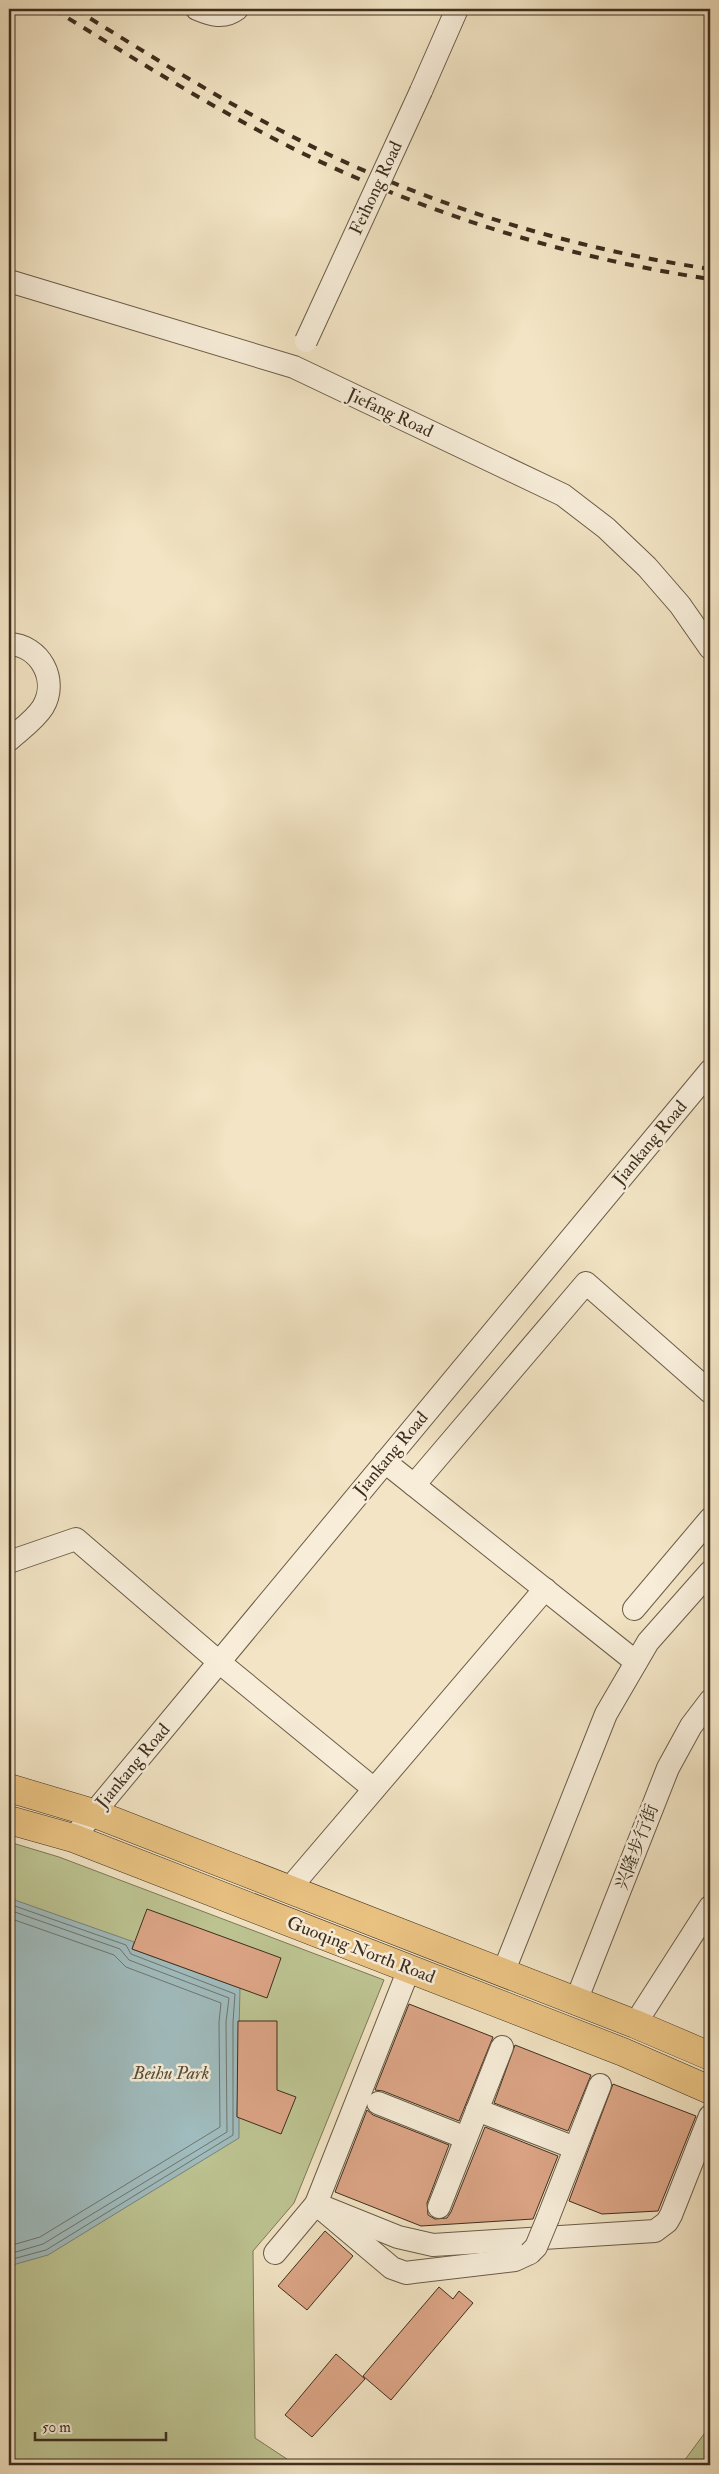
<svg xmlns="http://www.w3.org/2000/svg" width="719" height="2474" viewBox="0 0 719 2474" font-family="'IM FELL Double Pica','Noto Serif SC',serif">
<rect width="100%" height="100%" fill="#f2e4c4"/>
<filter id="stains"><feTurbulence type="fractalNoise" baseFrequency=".004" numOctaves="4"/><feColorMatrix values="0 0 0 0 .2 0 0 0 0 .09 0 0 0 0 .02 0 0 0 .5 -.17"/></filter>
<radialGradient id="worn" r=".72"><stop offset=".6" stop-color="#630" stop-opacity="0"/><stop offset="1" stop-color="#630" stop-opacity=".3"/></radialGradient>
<g fill="#bdc492" stroke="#7e7958">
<path d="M9 1842 59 1857 384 1980 294 2203 253 2251 255 2438 296 2465H9Z"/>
<path d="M710 2426V2465H681Z"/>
</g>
<path fill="#a0bcbe" stroke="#79837e" d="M9 1898 134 1942 132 1949 240 1988 237 2117 239 2118V2138L48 2255 9 2266Z"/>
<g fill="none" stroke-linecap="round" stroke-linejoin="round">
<g stroke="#6f756e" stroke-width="1">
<path d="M9 1904 126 1945 131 1954 235 1994 233 2022V2135L46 2250 9 2260"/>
<path d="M9 1910 120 1949 129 1960 229 1998 226 2022 227 2132 43 2244 9 2254"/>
<path d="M9 1918 114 1955 126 1967 221 2003 219 2022 220 2127 40 2237 9 2246"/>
</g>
</g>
<g fill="#dca586" stroke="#3e2e1e">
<path d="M147 1909 281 1958 267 1998 132 1949Z"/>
<path d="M409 2004 493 2037 459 2121 383 2091 375 2090Z"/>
<path d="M238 2021H277V2090L296 2097 281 2134 237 2117Z"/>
<path d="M515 2045 591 2075 568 2131 494 2103Z"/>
<path d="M613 2084 696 2116 658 2211 602 2214 569 2201Z"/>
<path d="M367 2110 373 2115 449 2145 427 2203 428 2215 435 2219 447 2218 451 2212 485 2127 558 2156 533 2219 421 2226 335 2192Z"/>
<path d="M325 2231 353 2256 307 2310 278 2286Z"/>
<path d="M439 2287 453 2299 459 2291 473 2303 391 2400 363 2376Z"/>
<path d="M336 2354 365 2379 312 2437 285 2415Z"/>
</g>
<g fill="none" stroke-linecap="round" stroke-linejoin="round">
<g stroke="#6b5c48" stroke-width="24">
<g id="minor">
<path d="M197 9C211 15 224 19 237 9"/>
<path d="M421 91 457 9"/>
<path d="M9 281 294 367 563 495 606 528 647 567 680 605 710 648"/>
<path d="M9 644C40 645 59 680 43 707 35 720 20 730 9 740"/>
<path d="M385 1462 636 1662"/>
<path d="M414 1485 586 1283 710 1392"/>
<path d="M9 1562 76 1539 219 1662 374 1789"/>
<path d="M634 1609 710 1519"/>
<path d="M73 1838 710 1071"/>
<path d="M289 1889 545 1589"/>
<path d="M409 1969 316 2204 398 2237 433 2245 655 2231 667 2222 671 2215 710 2116"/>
<path d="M503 1973 606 1714 648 1642 710 1572"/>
<path d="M576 2001 668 1768 691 1726 710 1701"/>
<path d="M635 2024 710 1907"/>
<path d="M378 2103 466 2138"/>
<path d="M477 2110 575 2148"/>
<path d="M439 2207 502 2047"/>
<path d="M548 2218 600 2085"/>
<path d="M275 2253 316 2204 392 2268 406 2273 413 2272 515 2260 530 2253"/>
</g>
</g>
<g stroke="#3e2e1e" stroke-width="29">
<g id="major">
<path d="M9 1788 93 1813 635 2024 710 2056"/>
<path d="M9 1820 73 1838 623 2052 710 2090"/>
</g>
</g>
<use href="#minor" stroke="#f7edd9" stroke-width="22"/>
<use href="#major" stroke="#e9c282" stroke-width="28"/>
<g stroke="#3e2e1e" stroke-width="4" stroke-dasharray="9 9" stroke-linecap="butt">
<path d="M53 9C135 59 217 111 304 154 433 216 569 258 710 279"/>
<path d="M75 9C151 56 227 104 307 144 434 207 570 248 710 269"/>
</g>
<g stroke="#6b5c48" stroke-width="24" stroke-linecap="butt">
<g id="minor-bridge">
<path d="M306 341 421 91"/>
<path d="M530 2253 536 2247 548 2218"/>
</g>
</g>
<use href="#minor-bridge" stroke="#f7edd9" stroke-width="22"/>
</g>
<g text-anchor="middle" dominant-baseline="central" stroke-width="5" stroke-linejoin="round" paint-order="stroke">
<g font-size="18" fill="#3e2e1e" stroke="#f7edd9">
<text transform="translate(376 188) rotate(-65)">Feihong Road</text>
<text transform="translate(390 413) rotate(25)">Jiefang Road</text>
<text transform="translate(650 1143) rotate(-50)">Jiankang Road</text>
<text transform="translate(391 1454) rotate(-50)">Jiankang Road</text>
<text transform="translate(133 1766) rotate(-50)">Jiankang Road</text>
<text transform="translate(637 1847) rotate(-69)">兴隆步行街</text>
<text transform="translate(361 1950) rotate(21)">Guoqing North Road</text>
</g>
<g font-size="18" font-style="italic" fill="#574c35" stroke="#f7edd9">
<text x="171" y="2073">Beihu Park</text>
</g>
</g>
<rect width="719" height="2474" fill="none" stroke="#f2e4c4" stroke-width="30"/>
<rect x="10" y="10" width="699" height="2454" fill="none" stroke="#3e2e1e" stroke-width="2.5"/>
<rect x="15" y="15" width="689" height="2444" fill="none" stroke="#3e2e1e"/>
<path d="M35 2432v8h131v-8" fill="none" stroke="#3e2e1e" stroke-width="2.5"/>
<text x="42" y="2432" font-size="15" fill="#3e2e1e" stroke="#f7edd9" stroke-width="4" paint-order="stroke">50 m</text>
<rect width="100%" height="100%" filter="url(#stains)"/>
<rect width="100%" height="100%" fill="url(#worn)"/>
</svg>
